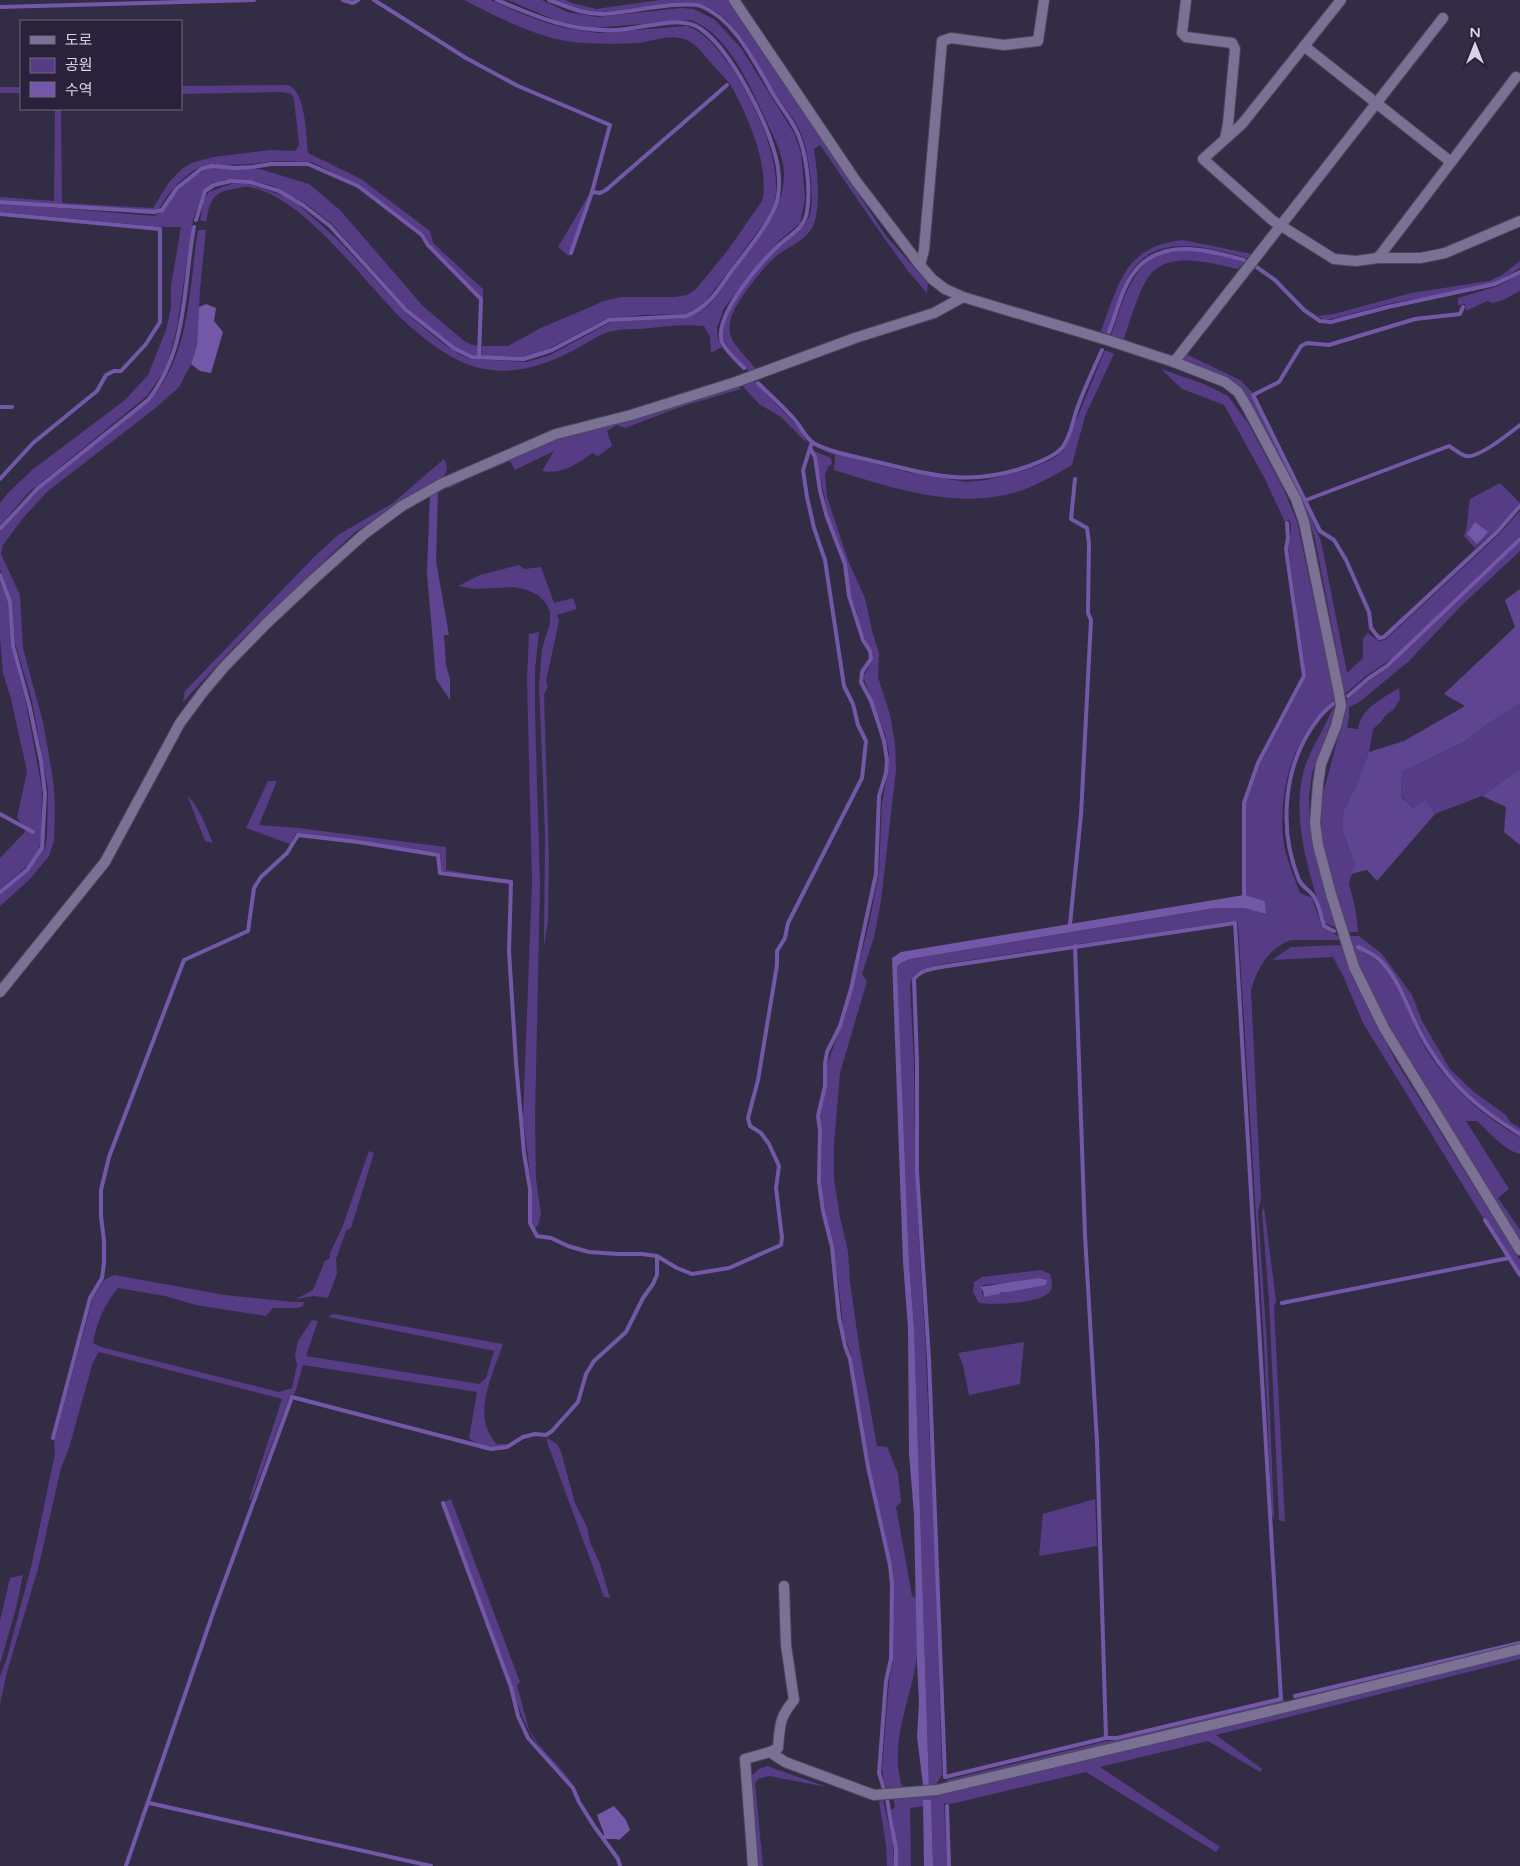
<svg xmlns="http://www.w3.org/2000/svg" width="1520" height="1866" viewBox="0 0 1520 1866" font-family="'Varela Round','Noto Sans KR',sans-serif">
<rect width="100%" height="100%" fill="#332c45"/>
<g fill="#563c85" fill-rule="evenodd">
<path d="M464 0H491L525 15 547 23 565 28 598 33 686 26C690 27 695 29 699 32 737 59 787 157 774 204 770 217 760 228 752 239 738 258 724 278 709 297L701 307 685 314 642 315 606 319 548 349 525 357 481 356 482 346H508L541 328 604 301 621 297H676L687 295 696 289 728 250 762 201C770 168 749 119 733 89 728 80 718 71 711 63 704 55 697 45 687 40 671 33 653 41 638 43 621 44 602 44 585 43 541 41 502 19 464 0Z"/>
<path d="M508 0H542L567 12 597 17 681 8 693 9 714 19 741 48 794 133 801 153 803 175 805 199 800 223 779 241 724 308 717 328 718 338 722 347 711 353 710 337 704 326C682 324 661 327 640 329 631 329 621 329 613 331 601 333 587 343 576 349 535 371 493 381 450 356 433 346 417 333 402 319 364 282 302 195 249 187 245 186 239 188 234 189 212 192 210 201 206 222L200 220 204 199 209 192 231 184 246 183 284 196 299 205 339 241 407 314 441 342 460 355 472 359 527 362 550 355 611 322 681 318C694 316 701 313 711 303L773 216C780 203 784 188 784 172 783 153 773 135 765 118 749 84 728 34 691 20L593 28 557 21Z"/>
<path d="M554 0H565L572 3 596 9 660 0H728L887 237 928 283 927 293 908 271 884 238 820 145 814 149C817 169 822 210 812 228 804 241 790 246 779 254 766 263 735 303 731 318 729 324 729 332 731 337 734 346 751 362 757 370L750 373C742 363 729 352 724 340 715 318 761 264 777 249 790 237 808 228 811 210 814 192 808 147 800 131 792 115 779 100 769 84 753 56 737 20 706 6 680 0 630 11 601 12 585 13 570 6 554 0Z"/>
<path d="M288 85C306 91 306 136 308 153L361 179 430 231 433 243 483 289V298L431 245 424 234 358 185 312 162 277 161 251 164 203 166C190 171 176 184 168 195 163 201 162 207 155 211L0 200V197L54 201 55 109H61L62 203 153 208 170 181 183 168 194 162 214 157 271 150 295 151 299 145 294 99 291 94 283 92 181 94V86Z"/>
<path d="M21 87V93H0V87Z"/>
<path d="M212 168 260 169 309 184 340 210 422 305 464 341 472 345 478 346V356L472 355 455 349 407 308 332 224 305 203 273 186 249 180 232 179 213 183 203 191 193 220 177 328 168 361 162 374 147 396 38 485 27 494 0 526V503L8 493 32 470 125 400 148 375 166 330 171 308V286L181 227H162L0 212V203L154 216C162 212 165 207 171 199 181 185 195 172 212 168Z"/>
<path d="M590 193 569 256 558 247Z"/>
<path d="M198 230H206L200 289 197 345 191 364 179 387 153 410 48 491 23 518 3 545 1 554 20 595 23 648 43 722 53 779 55 804 54 841 49 856 29 880 0 906V894L35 862 45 848 47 836 48 789 32 701 15 643 12 602 0 569V532L42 486 150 400C191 355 189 286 198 230Z"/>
<path d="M1183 240 1252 254 1247 258C1206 247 1153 231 1128 277L1107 334 1101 331C1119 284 1124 246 1183 240Z"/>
<path d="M1187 250 1222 255 1245 263 1237 269C1211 263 1165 249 1147 279 1137 295 1130 322 1123 341L1111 335C1123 304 1130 262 1167 252 1173 250 1180 251 1187 250Z"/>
<path d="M1520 261V268L1495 283 1463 290 1392 303 1335 318 1325 320 1318 316 1334 314 1411 293 1489 281 1502 275Z"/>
<path d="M1520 274V291L1503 300 1493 303 1487 301 1466 311 1465 304 1458 305V298L1498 286Z"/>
<path d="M1105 350 1114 354 1085 416 1072 465C1058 473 1043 482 1028 488 965 513 896 489 834 470L835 455 821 450 907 472 966 482 986 480 1026 470 1051 460 1064 450Z"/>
<path d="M1186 354 1240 380 1252 392 1251 395 1304 501 1321 541 1347 673 1363 658V639L1367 633 1379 641 1385 640 1498 535 1520 511V536L1393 658 1366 676 1345 694 1315 539 1308 517 1244 396 1182 362Z"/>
<path d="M1161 369 1204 384 1228 396 1248 423 1284 490 1297 522 1335 699C1294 734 1279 784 1283 838 1285 857 1294 876 1300 893L1312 898 1322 927 1340 937 1341 940H1292C1270 946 1257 969 1251 990L1261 1199 1258 1211 1267 1344 1274 1519 1272 1514 1264 1345 1238 923 1236 921 937 965C925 968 912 971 910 986L914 1063 915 1170 925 1338 936 1579 942 1775 937 1783 938 1787 929 1786 914 1328 909 1263 897 966 903 962 910 959 1215 908H1244L1266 914 1265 901 1246 896V803L1260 764 1306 677 1288 546C1290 538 1293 527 1289 519L1285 522 1265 479 1224 405 1182 389Z"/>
<path d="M752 379 800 429 808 444 781 417 759 404 740 383Z"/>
<path d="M737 384 741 389 680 407 625 428 617 425 607 431 612 446 598 456 592 453C578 464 561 475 542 471L554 451 515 470 510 461 467 479 448 489 449 484 561 437Z"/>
<path d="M814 451 831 458 832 464 828 467 825 475 827 497 849 563 865 598 872 631 879 653 878 677 890 715 895 743 896 770 881 901 874 937 862 974 867 981 840 1073 834 1144V1179L840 1217 848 1251 850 1282 860 1352 877 1446 887 1447 898 1473 901 1502 896 1507 912 1596 916 1598C916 1616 919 1646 916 1663 909 1705 888 1746 903 1789L888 1790 884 1782 882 1769 889 1681 893 1661V1570L870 1468 851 1354 844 1334 838 1280 822 1194 821 1175 822 1147 820 1115 826 1086V1067L845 1016 869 924 879 872 882 802 888 771 889 753 885 734 863 677 873 660V656L861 630 857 613 850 594 847 567 839 542 830 521Z"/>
<path d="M444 459C448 468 448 471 442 478L401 502 354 533 237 644 183 702 185 691 316 555 338 535 393 503Z"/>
<path d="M1500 483 1520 503 1495 531 1475 548 1464 536C1469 523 1467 513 1470 499Z"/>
<path d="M1520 541V551L1462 605 1409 661 1358 703 1349 707V718L1347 728 1358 729C1361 708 1382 699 1399 688L1400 699 1394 709 1385 716 1381 722 1373 729 1369 752 1355 788 1344 810 1342 829 1355 864 1349 883 1356 912 1358 932H1345L1320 836V805L1345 711 1343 701 1349 698 1370 680 1387 669Z"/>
<path d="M519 565 524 569 541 567 554 603 573 598 577 609 557 615 559 621 546 681 548 687 544 694 549 859 548 920 544 948 545 831 539 686 542 649 550 623V611L545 602 538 595 524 589 513 587 475 589 458 586 480 575Z"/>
<path d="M0 582 8 601 11 646 25 698 42 789 41 838 39 849 33 859 24 869 0 889V858L25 832V827L17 818 27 771 11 699 3 673 0 639Z"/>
<path d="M539 632 535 669V715L540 883 535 1119 536 1179 541 1214 538 1225 535 1228 532 1222V1188L523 1119 532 881 527 679 529 634Z"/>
<path d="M1520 704V769L1482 796 1435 814 1425 801 1413 808 1401 796 1402 772 1464 742 1487 724Z"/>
<path d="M1334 705 1333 717 1312 773 1309 796 1310 828 1336 928 1325 923C1309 874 1288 811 1307 761 1315 741 1327 724 1334 705Z"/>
<path d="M268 781H277L259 825 298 828 446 847V870L511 881 442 871 440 853 296 833 290 844 246 828Z"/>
<path d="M187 795C200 808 206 827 213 843L205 841Z"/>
<path d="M1348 936H1359L1382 954 1412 995 1422 1021 1450 1069 1474 1092 1506 1115 1510 1122 1520 1128V1132C1483 1109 1452 1085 1430 1046 1414 1019 1404 981 1382 959 1376 955 1368 952 1362 948L1363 952C1368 955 1374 958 1379 962 1401 982 1411 1024 1426 1049 1449 1086 1482 1116 1520 1137V1154C1504 1150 1489 1132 1477 1121H1466L1509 1189 1498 1198 1520 1230V1243L1438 1109 1380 1010 1363 977Z"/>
<path d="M1340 945 1342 947 1358 988 1395 1060 1520 1260V1273L1480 1213 1363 1023 1344 978 1333 957 1272 960 1291 947Z"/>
<path d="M369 1151 374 1153 351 1228 346 1231 336 1259 337 1273 328 1298 314 1296 296 1299 313 1290 325 1261 330 1258V1253L342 1228Z"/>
<path d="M1264 1207 1276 1301 1274 1307 1285 1522 1279 1520 1269 1300 1262 1212Z"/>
<path d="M1041 1270 1050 1274C1051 1279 1053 1285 1051 1290 1044 1304 993 1305 979 1303L973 1292 974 1282 982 1277ZM1038 1278 1046 1285 1009 1292H1002L999 1294 984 1297 982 1293 983 1285 1017 1282Z"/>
<path d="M114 1275 225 1295 293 1302H304L303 1306 297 1308H273L266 1316 196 1305 165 1296 118 1288C105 1303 96 1324 93 1343L101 1347 279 1392 292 1388 297 1365 295 1355 298 1341 312 1320 318 1321 306 1356 479 1384 486 1378 494 1351 328 1317 334 1314 503 1344C493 1374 470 1417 497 1444H509C496 1449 479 1448 469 1438L477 1392 303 1365 295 1393 289 1398 251 1500H249L282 1399 99 1352 93 1362 69 1448 61 1468 38 1569 7 1672 0 1704V1676L7 1658 32 1563 55 1454 54 1442 93 1297 104 1280Z"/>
<path d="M1024 1342 1020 1384 969 1395 963 1365 958 1353Z"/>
<path d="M547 1438 557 1444 561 1452 575 1503 587 1527 590 1542 600 1564 610 1598 604 1597 547 1442Z"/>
<path d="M451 1499 520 1682 517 1685 529 1730 538 1744 574 1784C538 1750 525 1734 512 1685L444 1502Z"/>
<path d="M1095 1499 1097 1546 1039 1556 1043 1514Z"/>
<path d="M23 1575 16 1608 0 1664V1621L10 1578Z"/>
<path d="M1520 1645 1293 1703 1292 1699Z"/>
<path d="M1520 1652V1659L1216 1735 1262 1769 1260 1772 1208 1741 1100 1767 1220 1847 1216 1852 1086 1772 951 1804 944 1803 947 1866H933L931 1800H923V1806L910 1808 911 1866H898L897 1848 891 1810 895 1807 894 1801 890 1797Z"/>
<path d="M1286 1700 1287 1704 948 1784 947 1780 1107 1741 1118 1740Z"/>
<path d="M767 1766 827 1787 769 1776 759 1779 755 1783 763 1866H756L750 1777 759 1769Z"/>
<path d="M883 1800 893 1842 894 1866H887L886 1845 879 1801Z"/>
</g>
<g fill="#5f4491">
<path d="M438 490 436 561 449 635H444L446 665 450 679V700L436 679 427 573 430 494Z"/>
<path d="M1520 589V704L1487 724 1464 742 1402 772 1401 797 1413 808 1425 800 1435 814 1377 881 1367 870 1351 874 1355 864 1342 829 1344 810 1355 788 1369 752 1404 741 1465 706 1444 694 1515 627 1505 600Z"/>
<path d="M1520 769V845L1504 832 1506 807 1482 796Z"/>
</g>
<g fill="#7358a8">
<path d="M206 304 216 308 214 321 223 332 211 373 200 371 191 364 197 345 199 307Z"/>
<path d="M1475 522 1488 532 1477 544 1467 534Z"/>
<path d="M1244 895 1265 901 1266 914 1244 908H1215L910 959 903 962 897 966 909 1263 914 1328 929 1786 923 1785 917 1737 919 1702 917 1662 914 1515 909 1453 908 1328 903 1262 892 958 901 952Z"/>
<path d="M1038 1278 1047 1280 1046 1285 1009 1292H1002L999 1294 984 1297 983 1290 980 1287Z"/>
<path d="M923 1800H931L933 1866H924Z"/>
<path d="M614 1806 626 1820 630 1830 619 1840 616 1839H604V1834L597 1815Z"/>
</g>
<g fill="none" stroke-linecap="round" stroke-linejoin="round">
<g stroke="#7358a8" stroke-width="4">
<path d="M343 0 353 3 358 0"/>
<path d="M374 0 466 58 518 86 610 125 592 192 571 253"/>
<path d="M549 0C566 6 584 15 603 14 627 13 681 0 701 6 734 20 751 56 768 85 776 101 788 114 796 130 806 149 811 189 807 211 805 228 791 234 779 245 761 262 713 316 722 342 726 351 737 361 744 368"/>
<path d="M0 7 254 0"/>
<path d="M592 192 600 193 606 190 727 85"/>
<path d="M0 202 154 212 162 210 177 188 201 169 212 166 235 168 253 167 271 164H308L358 186 422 235 428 245 481 299 479 357"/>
<path d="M0 214 160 229V322L146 344 121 371H114L106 375 97 391 33 443 0 479"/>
<path d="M196 220 205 191 214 185 231 181 250 182 279 191 303 205 330 226 406 310 455 349 472 357 524 359 552 350 609 320 686 316C709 308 719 288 733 269 746 252 776 216 778 196 780 185 779 169 776 158 767 122 732 51 701 29 681 14 641 29 616 30 571 32 537 17 497 0"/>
<path d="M1255 266 1275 280 1304 310 1320 321 1331 322 1388 307 1495 284 1520 272"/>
<path d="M1463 307 1460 314 1415 319 1329 345 1307 343 1301 346 1279 382 1253 395 1320 531 1334 540 1346 560 1369 612 1371 628 1379 638 1384 637 1497 532 1520 506"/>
<path d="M1109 332C1117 312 1122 287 1135 271 1162 237 1209 250 1244 260"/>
<path d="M758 383C770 395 784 407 795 420 801 427 805 436 811 441 820 450 856 457 869 460 929 474 967 488 1029 466 1039 462 1054 457 1062 448 1071 437 1073 419 1078 406 1085 387 1094 368 1102 350"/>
<path d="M0 407H12"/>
<path d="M810 448 815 457 820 491 827 517 845 564 849 596 863 640 870 651 871 659 862 672 861 682 871 701 878 722 884 741 887 760 886 773 879 796 876 874 851 989 840 1026 827 1052 825 1064V1086L818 1116 820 1130 819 1182 823 1211 832 1247 839 1317 845 1346 850 1359 868 1467 890 1565 892 1585 891 1659 886 1681 879 1773 887 1799 891 1823 896 1848V1866"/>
<path d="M1306 500 1449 446C1454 449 1461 455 1466 456 1478 459 1510 433 1520 425"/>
<path d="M0 529 38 488 148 400C188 350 183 286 194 227"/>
<path d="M0 575 10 602 13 646 29 704 41 761 45 793 42 848 27 870 0 892"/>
<path d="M1348 696 1369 678 1387 666 1520 539"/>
<path d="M1334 703C1328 708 1322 713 1318 719 1283 763 1278 829 1299 880 1303 888 1310 890 1314 897 1319 904 1321 917 1324 926L1334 931"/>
<path d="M0 814 33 832"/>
<path d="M1244 895V803L1258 763 1304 676 1286 549 1288 538 1287 523"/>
<path d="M1070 924 1081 815 1091 620 1088 613 1089 543 1087 528 1071 519 1075 479"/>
<path d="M1075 946 1085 1235 1097 1442 1106 1738 945 1777 929 1359 917 1172V1062L914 979C921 970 930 969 941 967L1235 923 1281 1699"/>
<path d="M1358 947C1365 951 1375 955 1381 961 1404 985 1411 1021 1429 1048 1453 1087 1480 1110 1520 1134"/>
<path d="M1485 1220 1520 1275"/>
<path d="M1282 1303 1509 1258"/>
<path d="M53 1438 90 1298 102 1278 104 1263V1241L101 1216V1190L109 1157 184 960 248 931 254 888 261 877 287 853 298 835 358 842 438 855 440 873 511 882 509 951 516 1063 524 1153 530 1189V1223L537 1236 551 1238 568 1246 589 1252 618 1254H642L657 1256 677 1268 692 1274 729 1268 781 1245 782 1238 776 1188 779 1166 769 1144 761 1133 750 1126 748 1118 758 1080 777 965V951L785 938 788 923 862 778 866 741 858 725 853 704 844 686 825 560 814 528 807 497 803 470 812 442"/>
<path d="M443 1503 511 1687 518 1716 528 1738 573 1788 579 1802 594 1826 618 1859 620 1866"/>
<path d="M1295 1696 1520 1643"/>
<path d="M1106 1738H1117L1281 1699"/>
<path d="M149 1803 431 1866"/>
<path d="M947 1806 949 1866"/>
<path d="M126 1866 214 1610 292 1397 491 1449 507 1447 523 1437 535 1434 546 1435 552 1431 578 1402 586 1374 594 1361 626 1332 643 1298 653 1284 657 1275V1256"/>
</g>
<g stroke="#4d475e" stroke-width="12">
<g id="minor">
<path d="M1186 0 1182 33 1186 37 1232 43 1235 49 1228 124 1225 139"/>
<path d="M1341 0 1242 124 1203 159 1272 220 1334 259 1356 261 1378 258H1421L1445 253 1520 221"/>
<path d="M1304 46 1451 162"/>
<path d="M1378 258 1516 77"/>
<path d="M920 265 924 250 942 41 951 38 1004 45 1038 41 1044 0"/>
<path d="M1174 362 1443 18"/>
<path d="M0 992 105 862 180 723 203 692 225 666 267 623 315 578 363 535 402 506 441 484 556 434 631 415 736 382 855 338 934 313 963 297"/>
<path d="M770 1752 778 1748C780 1725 779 1718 794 1700L786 1645 784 1586"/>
<path d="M753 1866 745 1759 770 1752 785 1762 874 1795 937 1790 1291 1706 1520 1649"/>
</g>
</g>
<g stroke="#4d475e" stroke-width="12">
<path id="tertiary" d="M734 0 856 181 920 265 932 279 945 289 963 297 1107 340 1174 362 1225 382 1238 392 1247 407 1296 499 1304 522 1339 693 1341 706 1336 726 1321 764 1318 784 1315 823 1318 845 1331 894 1354 967 1384 1028 1520 1250"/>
</g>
<use href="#minor" stroke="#7b7195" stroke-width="10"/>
<use href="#tertiary" stroke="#7b7195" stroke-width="10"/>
</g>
<rect x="20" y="20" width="162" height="90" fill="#29223a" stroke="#6f697e"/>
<rect x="30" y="36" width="25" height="8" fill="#7b7195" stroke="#6f697e"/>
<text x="65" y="45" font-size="15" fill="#d8d4e4">도로</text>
<rect x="30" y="58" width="25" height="15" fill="#563c85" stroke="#6f697e"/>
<text x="65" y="70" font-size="15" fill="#d8d4e4">공원</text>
<rect x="30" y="82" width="25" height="15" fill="#7358a8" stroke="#6f697e"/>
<text x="65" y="95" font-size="15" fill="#d8d4e4">수역</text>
<g transform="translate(1475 45)" stroke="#29223a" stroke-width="4" paint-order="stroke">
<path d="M0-4L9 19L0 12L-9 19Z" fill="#d8d4e4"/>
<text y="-8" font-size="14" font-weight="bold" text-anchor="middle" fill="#d8d4e4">N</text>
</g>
</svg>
